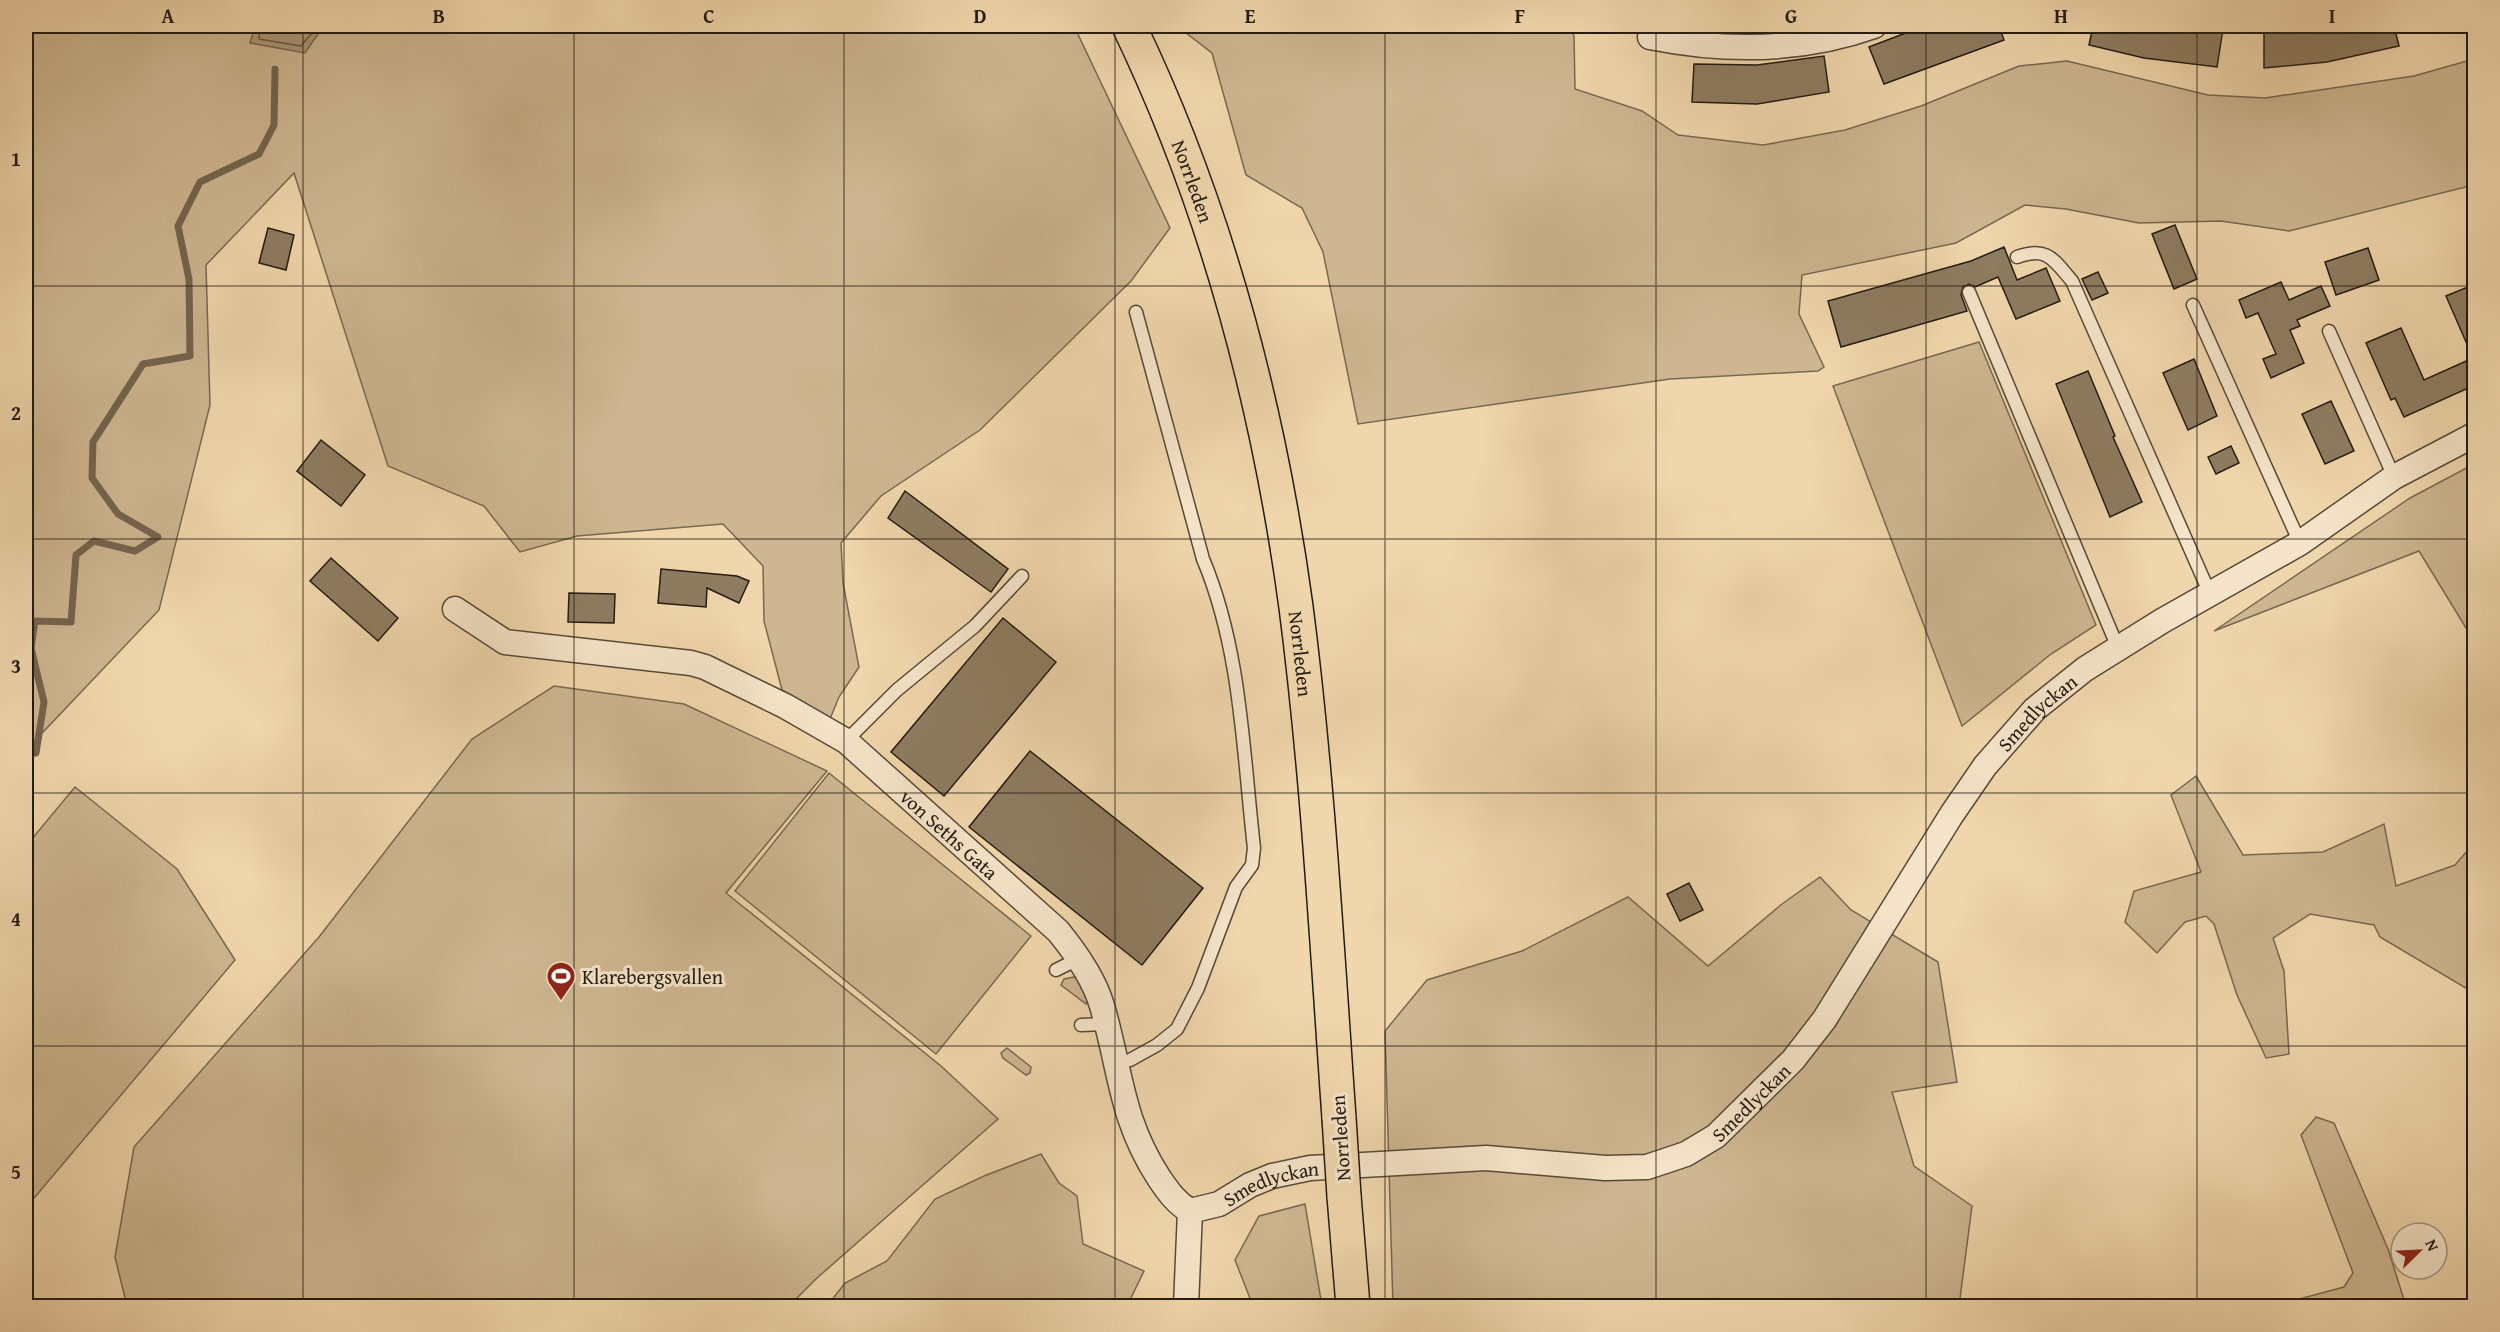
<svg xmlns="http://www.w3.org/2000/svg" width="2500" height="1332" viewBox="0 0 2500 1332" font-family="'Gentium Book Plus',serif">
<rect width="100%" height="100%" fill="#f0d6ac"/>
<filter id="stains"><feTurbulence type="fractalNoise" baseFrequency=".00333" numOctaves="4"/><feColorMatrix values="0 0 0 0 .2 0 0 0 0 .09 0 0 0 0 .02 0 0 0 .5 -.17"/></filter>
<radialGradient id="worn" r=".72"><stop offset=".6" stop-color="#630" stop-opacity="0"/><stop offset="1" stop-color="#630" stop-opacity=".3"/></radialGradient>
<g fill="#cdb691" stroke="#786850" stroke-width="1.5">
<path d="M26 26H1074L1170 228 1131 281 980 430 881 496 841 543 843 583 859 667 839 697 830 719 782 690 764 621 763 566 723 524 577 536 520 552 484 506 388 466 294 173 206 265 210 405 159 610 26 750Z"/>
<path d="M1177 26H1569L1574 36 1575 89 1642 111 1678 135 1763 145 1845 130 1921 106 2019 66 2067 61 2208 95 2265 98 2414 76 2474 59V185L2289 231 2221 221 2139 223 2066 209 2025 205 1956 243 1802 275 1799 314 1824 367 1818 371 1670 379 1358 424 1323 252 1302 208 1246 175 1212 53Z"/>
<path d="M1979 342 2096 625 2051 654 1962 726 1833 386Z"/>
<path d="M2474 464V641L2419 551 2214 631 2410 498Z"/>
<path d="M554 686 684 704 827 771 726 893 941 1066 998 1119 817 1278 789 1306H127L115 1257 134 1147 319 937 472 739Z"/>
<path d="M829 773 1031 936 936 1054 735 891Z"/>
<path d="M2196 776 2243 855 2323 852 2384 824 2396 886 2455 865 2474 843V993L2380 937 2374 925 2310 914 2273 938 2284 971 2289 1054 2266 1058 2237 995 2214 924 2206 916 2185 922 2157 953 2125 922 2134 891 2201 872 2171 795Z"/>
<path d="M75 787 177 869 235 960 30 1203 26 1199V846Z"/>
<path d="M1820 877 1851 910 1938 962 1957 1082 1892 1092 1914 1166 1972 1206 1959 1306H1393L1385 1031 1427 980 1522 951 1628 897 1708 966 1782 904Z"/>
<path d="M1074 977 1081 982 1088 998 1086 1004 1061 985 1064 979Z"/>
<path d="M1007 1048 1031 1067 1030 1073 1026 1075 1003 1058 1001 1053Z"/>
<path d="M2316 1117 2334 1123 2388 1249 2406 1306H2273L2344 1287 2353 1273 2301 1135Z"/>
<path d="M1041 1154 1059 1183 1077 1196 1083 1244 1144 1271 1127 1306H827L845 1283 887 1261 935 1199 984 1176Z"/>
<path d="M1305 1204 1322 1306H1253L1235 1260 1259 1216Z"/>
</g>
<path fill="#ab9677" stroke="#75644e" stroke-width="1.5" d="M255 26H319L318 34 305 53 250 43Z"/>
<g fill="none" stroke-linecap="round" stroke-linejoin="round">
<path stroke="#685844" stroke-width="1.5" d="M260 26 259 39 301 46 312 33 313 26"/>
<path stroke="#75644e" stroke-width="7" d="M26 754 36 753 44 702 31 648 35 621 71 622 76 555 94 541 135 551 158 537 118 514 92 478 93 442 143 364 190 356 189 279 178 226 200 182 259 154 274 125 275 69"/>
</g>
<g fill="#8e7c61" stroke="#241a10" stroke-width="1.5">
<path d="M1924 26H1999L2004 40 1884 84 1869 47Z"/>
<path d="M2093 26H2198L2223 29 2217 67 2144 58 2089 45Z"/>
<path d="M2310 26H2394L2399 46 2327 62 2264 68V30H2298V27Z"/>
<path d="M1824 56 1829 92 1757 104 1692 102 1694 64 1757 65Z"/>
<path d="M2175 225 2197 279 2174 289 2152 234Z"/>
<path d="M268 228 294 235 286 270 259 263Z"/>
<path d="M2004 247 2017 280 2046 268 2060 301 2016 319 1998 277 1975 287 1969 284 1963 287 1961 295 1967 311 1841 347 1828 301 1971 261Z"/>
<path d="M2368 248 2379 280 2336 295 2325 262Z"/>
<path d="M2098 272 2108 293 2092 300 2082 279Z"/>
<path d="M2281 282 2289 300 2321 286 2330 306 2297 320 2300 326 2290 330 2304 363 2271 378 2263 359 2276 354 2258 313 2246 318 2239 300Z"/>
<path d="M2475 284V385L2404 417 2395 398 2391 400 2366 343 2401 328 2424 380 2473 358 2446 296Z"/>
<path d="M2194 359 2217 416 2188 430 2163 373Z"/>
<path d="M2088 371 2115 436 2113 437 2142 502 2110 517 2056 384Z"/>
<path d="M2331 401 2354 451 2325 464 2302 414Z"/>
<path d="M321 440 365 475 341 506 297 471Z"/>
<path d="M2231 446 2239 463 2216 474 2208 457Z"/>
<path d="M905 491 1008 569 991 592 888 518Z"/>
<path d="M331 558 398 618 378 641 310 581Z"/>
<path d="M661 569 737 576 749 581 739 603 707 588 706 607 658 603Z"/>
<path d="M569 593 615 594 614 623 568 622Z"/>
<path d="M1003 618 1056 662 944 796 891 752Z"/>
<path d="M1030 751 1203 888 1142 965 969 827Z"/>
<path d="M1689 883 1703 910 1680 921 1667 894Z"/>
</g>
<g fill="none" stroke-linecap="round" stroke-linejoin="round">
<g stroke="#574937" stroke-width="15">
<g id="lane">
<path d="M2017 257C2047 246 2053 259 2072 281L2210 594"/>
<path d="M1969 292 2118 648"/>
<path d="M2193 305 2300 543"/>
<path d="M2329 331 2394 477"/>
<path d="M846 741 897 690 975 626 1022 576"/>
<path d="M1056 970 1080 958"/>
<path d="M1081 1025 1106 1024"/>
<path d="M1115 1064 1130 1060 1157 1045 1177 1029 1198 988 1236 887 1252 865 1254 848C1243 752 1241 649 1203 559L1136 312"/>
</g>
</g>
<g stroke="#574937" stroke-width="27">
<g id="street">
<path d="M1650 37C1725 52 1801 52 1874 26"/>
<path id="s1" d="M455 609 505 642 691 663 705 667 785 706 846 741 1058 931C1076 953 1094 978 1102 1006 1121 1070 1120 1118 1159 1178 1168 1191 1176 1203 1190 1211"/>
<path id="s2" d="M1190 1211 1219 1204 1250 1185 1272 1176 1310 1168 1486 1158 1605 1168 1647 1167 1686 1154 1716 1136 1793 1060 1824 1020 1952 814 1985 766 2035 709 2085 669 2162 621 2300 543 2394 477 2474 435"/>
<path d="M1186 1306 1190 1211"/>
</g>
</g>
<g stroke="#241a10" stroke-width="36">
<g id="highway">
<path id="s3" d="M1129 26C1216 207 1269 408 1296 607 1318 777 1327 948 1339 1118"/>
<path d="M1344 1196 1353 1306"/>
</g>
</g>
<use href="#lane" stroke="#f5e4c9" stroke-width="12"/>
<use href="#street" stroke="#f5e4c9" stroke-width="24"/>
<use href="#highway" stroke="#f0d6ac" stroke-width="33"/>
<g stroke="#241a10" stroke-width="36" stroke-linecap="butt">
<path id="highway-bridge" d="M1339 1118 1344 1196"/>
</g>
<use href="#highway-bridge" stroke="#f0d6ac" stroke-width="33"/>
</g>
<path fill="none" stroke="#241a10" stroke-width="1.5" stroke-opacity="0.55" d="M303 26V1306M574 26V1306M844 26V1306M1115 26V1306M1385 26V1306M1656 26V1306M1926 26V1306M2197 26V1306M26 286H2474M26 539H2474M26 793H2474M26 1046H2474"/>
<defs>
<g id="stadium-pin" transform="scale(1.5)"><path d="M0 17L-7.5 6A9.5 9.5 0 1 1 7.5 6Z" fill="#8f2418" stroke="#f5e4c9"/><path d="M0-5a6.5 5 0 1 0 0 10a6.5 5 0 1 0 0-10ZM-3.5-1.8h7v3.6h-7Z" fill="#fff"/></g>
</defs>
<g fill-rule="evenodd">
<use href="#stadium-pin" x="561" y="976"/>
</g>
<g text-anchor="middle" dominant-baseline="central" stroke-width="6" stroke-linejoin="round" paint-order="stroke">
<g font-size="20" fill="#241a10" stroke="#f5e4c9">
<text stroke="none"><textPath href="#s3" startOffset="168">Norrleden</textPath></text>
<text stroke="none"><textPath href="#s3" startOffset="654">Norrleden</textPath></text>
<text stroke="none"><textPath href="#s2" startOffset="1077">Smedlyckan</textPath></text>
<text stroke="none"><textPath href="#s1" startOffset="560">von Seths Gata</textPath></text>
<text stroke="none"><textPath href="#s2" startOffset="591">Smedlyckan</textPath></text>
<text transform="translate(1340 1138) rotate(-94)">Norrleden</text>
<text stroke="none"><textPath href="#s2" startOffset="87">Smedlyckan</textPath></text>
</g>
<g font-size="20" fill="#241a10" stroke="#f5e4c9" text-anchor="start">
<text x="582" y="976">Klarebergsvallen</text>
</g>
</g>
<rect width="2500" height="1332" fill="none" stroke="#f0d6ac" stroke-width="66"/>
<g transform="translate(2419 1251) rotate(66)"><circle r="28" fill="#f5e4c9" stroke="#a1937f" stroke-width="1.5"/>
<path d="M0-4.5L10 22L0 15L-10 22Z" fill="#8f2418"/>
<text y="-9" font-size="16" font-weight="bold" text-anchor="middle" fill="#241a10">N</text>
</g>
<rect x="33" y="33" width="2434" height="1266" fill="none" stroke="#241a10" stroke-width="2"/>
<g font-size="20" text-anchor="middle" font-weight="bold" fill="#241a10">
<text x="168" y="23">A</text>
<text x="439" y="23">B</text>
<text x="709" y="23">C</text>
<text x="980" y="23">D</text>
<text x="1250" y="23">E</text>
<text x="1520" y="23">F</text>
<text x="1791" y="23">G</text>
<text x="2061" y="23">H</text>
<text x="2332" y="23">I</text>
<text x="16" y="166">1</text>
<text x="16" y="420">2</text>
<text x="16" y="673">3</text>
<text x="16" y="926">4</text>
<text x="16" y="1179">5</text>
</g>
<rect width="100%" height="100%" filter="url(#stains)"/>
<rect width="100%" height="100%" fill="url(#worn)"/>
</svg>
